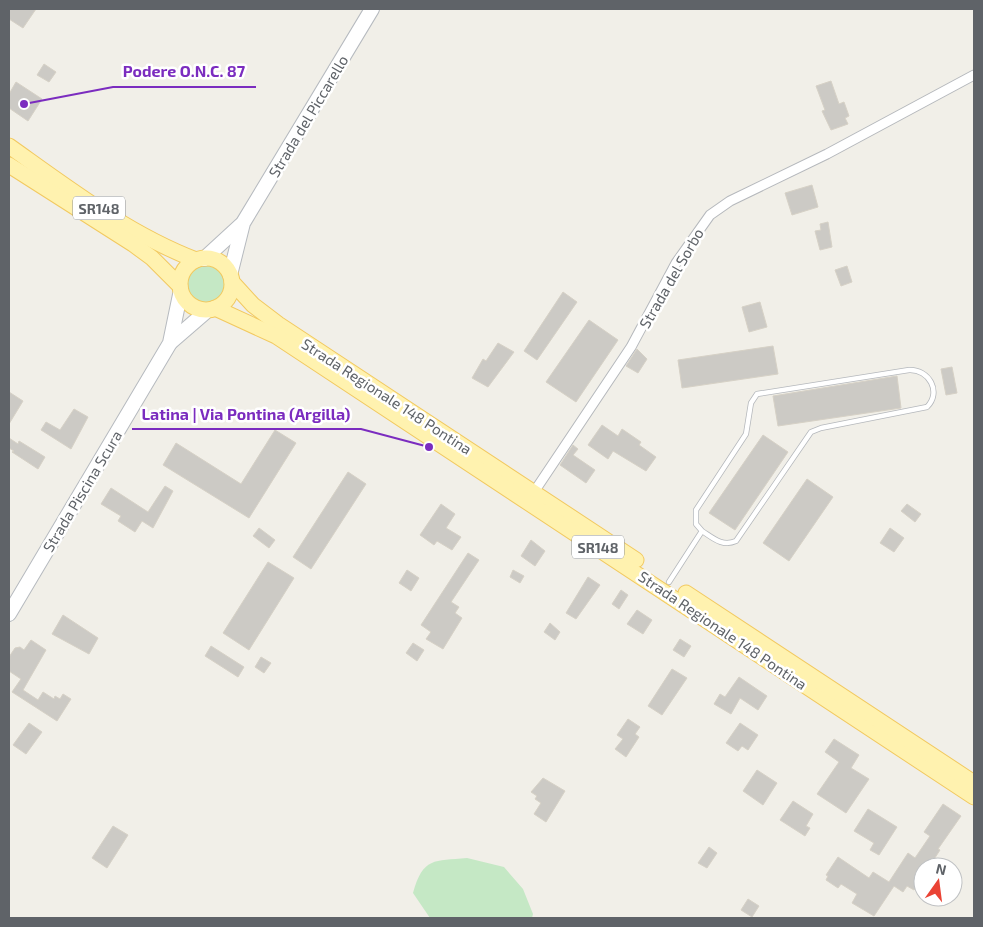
<svg xmlns="http://www.w3.org/2000/svg" width="983" height="927" viewBox="0 0 983 927" font-family="'Exo 2',sans-serif">
<rect width="100%" height="100%" fill="#f1efe8"/>
<g fill="#c5e8c5">
<circle cx="206" cy="284" r="21"/>
<path d="M467 858 504 867 523 889 533 914 532 918H430L413 893C423 857 434 861 467 858Z"/>
</g>
<g fill="#cccac5" stroke="#d6d1c6">
<path d="M9 9H36L23 28 9 19Z"/>
<path d="M44 64 56 72 49 82 37 75Z"/>
<path d="M831 81 839 104 844 102 849 116 845 118 848 124 831 130 822 111 825 110 816 86Z"/>
<path d="M16 82 42 99 28 121 9 108V94Z"/>
<path d="M812 185 818 207 792 215 785 193Z"/>
<path d="M828 222 832 247 820 250 815 231 821 230 820 224Z"/>
<path d="M847 266 852 282 841 286 835 270Z"/>
<path d="M563 292 577 302 537 360 524 351Z"/>
<path d="M760 302 767 327 749 332 742 307Z"/>
<path d="M589 320 618 340 576 402 546 382Z"/>
<path d="M498 343 514 352 488 387 472 378 483 359 486 361Z"/>
<path d="M773 346 778 374 682 388 678 360Z"/>
<path d="M637 349 647 359 638 373 626 366Z"/>
<path d="M952 367 957 393 946 395 941 369Z"/>
<path d="M897 376 901 408 778 426 773 396Z"/>
<path d="M9 392 23 401 9 424Z"/>
<path d="M74 409 88 417 71 449 41 430 46 422 60 430Z"/>
<path d="M602 425 618 436 622 429 641 442 639 445 656 457 646 471 613 451 608 459 588 445Z"/>
<path d="M275 430 296 443 249 518 163 465 176 443 241 484Z"/>
<path d="M763 435 788 452 735 530 709 513Z"/>
<path d="M9 438 18 444 19 441 45 457 38 469 12 452 14 451 9 448Z"/>
<path d="M573 445 578 449 573 455 595 470 586 483 560 465Z"/>
<path d="M348 472 366 484 311 569 293 557Z"/>
<path d="M807 479 833 497 789 561 763 543Z"/>
<path d="M165 486 173 491 153 528 142 521 135 532 118 521 121 516 101 504 111 488 148 512Z"/>
<path d="M441 504 455 514 446 528 461 537 452 550 437 541 434 545 420 535Z"/>
<path d="M907 504 921 514 915 522 901 511Z"/>
<path d="M259 528 275 540 269 548 253 536Z"/>
<path d="M890 528 904 538 894 552 880 543Z"/>
<path d="M531 540 545 551 535 566 521 556Z"/>
<path d="M468 553 479 560 451 602 459 607 455 613 462 618 443 649 426 639 431 632 421 625Z"/>
<path d="M268 562 294 578 249 650 223 633Z"/>
<path d="M407 570 419 578 411 591 399 583Z"/>
<path d="M513 570 524 576 520 583 510 577Z"/>
<path d="M588 577 600 585 576 619 566 613Z"/>
<path d="M621 590 628 595 619 609 612 604Z"/>
<path d="M637 610 652 620 643 634 627 624Z"/>
<path d="M63 615 98 638 89 654 52 634Z"/>
<path d="M550 623 560 632 555 640 544 632Z"/>
<path d="M680 639 691 646 684 657 673 650Z"/>
<path d="M31 640 46 650 23 690 38 700 43 692 54 699 55 696 60 699 63 694 71 699 57 721 12 692 21 679 9 671V657L15 648 20 647 24 650Z"/>
<path d="M413 643 424 650 417 661 406 653Z"/>
<path d="M211 646 244 667 238 677 205 656Z"/>
<path d="M261 657 271 663 264 673 255 667Z"/>
<path d="M672 669 687 678 662 715 648 706Z"/>
<path d="M739 677 767 696 758 710 740 698 731 714 714 704 720 694 725 697Z"/>
<path d="M628 719 640 727 635 734 639 737 626 757 615 749 623 739 617 735Z"/>
<path d="M29 723 42 732 26 754 13 745Z"/>
<path d="M740 723 758 735 748 750 742 746 738 751 726 743Z"/>
<path d="M834 739 859 755 851 768 869 779 846 813 817 794 839 762 825 752Z"/>
<path d="M757 770 777 783 763 805 743 791Z"/>
<path d="M543 778 565 791 546 822 534 814 541 803 535 799 537 796 531 792Z"/>
<path d="M793 801 813 814 806 826 810 828 805 836 780 820Z"/>
<path d="M943 804 961 816 938 849 940 850 929 867H923V876L914 890 907 886 903 892 894 886 874 916 852 903 857 894 841 884 838 888 826 880 828 876 826 875 838 857 869 878 873 872 889 882 908 853 915 858 930 836 924 832Z"/>
<path d="M868 809 897 827 879 855 870 850 874 843 854 831Z"/>
<path d="M113 826 128 835 107 868 92 858Z"/>
<path d="M709 847 717 853 707 868 698 863Z"/>
<path d="M748 899 759 906 752 917 741 910Z"/>
</g>
<g fill="none" stroke-linecap="round" stroke-linejoin="round">
<g stroke="#b5b8bc" stroke-width="6">
<path id="lane" d="M669 582 702 531 696 524V510L746 434 751 403 757 394 909 370C929 369 942 392 927 407L821 428 811 432 736 541C722 547 713 538 702 531"/>
</g>
<g stroke="#b5b8bc" stroke-width="11">
<path id="street" d="M534 492 631 347 676 263 710 215 730 201 827 154 974 75"/>
</g>
<g stroke="#b6babf" stroke-width="16">
<g id="secondary">
<path d="M204 259 241 225"/>
<path d="M230 275 243 223 372 9"/>
<path d="M171 342 208 310"/>
<path d="M9 614 170 343 181 290"/>
</g>
</g>
<g stroke="#f2c960" stroke-width="17">
<g id="primary">
<path d="M9 146C68 188 128 234 196 260"/>
<path d="M9 165 133 244 152 258 180 286"/>
<circle cx="206" cy="284" r="26"/>
<path d="M232 282 253 305 278 324 636 560"/>
<path d="M215 308 276 336 974 797"/>
<path d="M686 593 974 783"/>
</g>
</g>
<use href="#lane" stroke="#fff" stroke-width="4.5"/>
<use href="#street" stroke="#fff" stroke-width="9"/>
<use href="#secondary" stroke="#fff" stroke-width="14"/>
<use href="#primary" stroke="#fff2af" stroke-width="15"/>
</g>
<g text-anchor="middle" dominant-baseline="central" stroke-width="5" stroke-linejoin="round" paint-order="stroke">
<g fill="#fff" stroke="#8f9295" stroke-width="1">
<rect x="73" y="196.5" width="52" height="23" rx="4"/>
<rect x="572" y="535.5" width="52" height="23" rx="4"/>
</g>
<g font-size="14" font-weight="bold" fill="#5f6368">
<text x="99" y="208">SR148</text>
<text x="598" y="547">SR148</text>
</g>
<g font-size="15" fill="#5f6368" stroke="#fff">
<text transform="translate(308 116) rotate(-59)">Strada del Piccarello</text>
<text transform="translate(671 278) rotate(-60)">Strada del Sorbo</text>
<text transform="translate(387 396) rotate(33)">Strada Regionale 148 Pontina</text>
<text transform="translate(82 491) rotate(-59)">Strada Piscina Scura</text>
<text transform="translate(723 630) rotate(34)">Strada Regionale 148 Pontina</text>
</g>
</g>
<path fill="none" stroke="#7b2cbf" stroke-width="2" d="M24 104L113 87H256M429 447L361 429H132"/>
<g fill="#7b2cbf" stroke="#fff" stroke-width="2">
<circle cx="24" cy="104" r="5"/>
<circle cx="429" cy="447" r="5"/>
</g>
<g font-size="16" text-anchor="middle" font-weight="bold" fill="#7b2cbf" stroke="#fff" stroke-width="5" stroke-linejoin="round" paint-order="stroke">
<text x="184" y="77">Podere O.N.C. 87</text>
<text x="246" y="420">Latina | Via Pontina (Argilla)</text>
</g>
<rect width="983" height="927" fill="none" stroke="#5f6368" stroke-width="20"/>
<g transform="translate(938 882) rotate(14)"><circle r="24" fill="#ffffff" stroke="#bfc1c3"/>
<path d="M0-4L9 19L0 12L-9 19Z" fill="#ea4335"/>
<text y="-8" font-size="14" font-weight="bold" text-anchor="middle" fill="#5f6368">N</text>
</g>
</svg>
